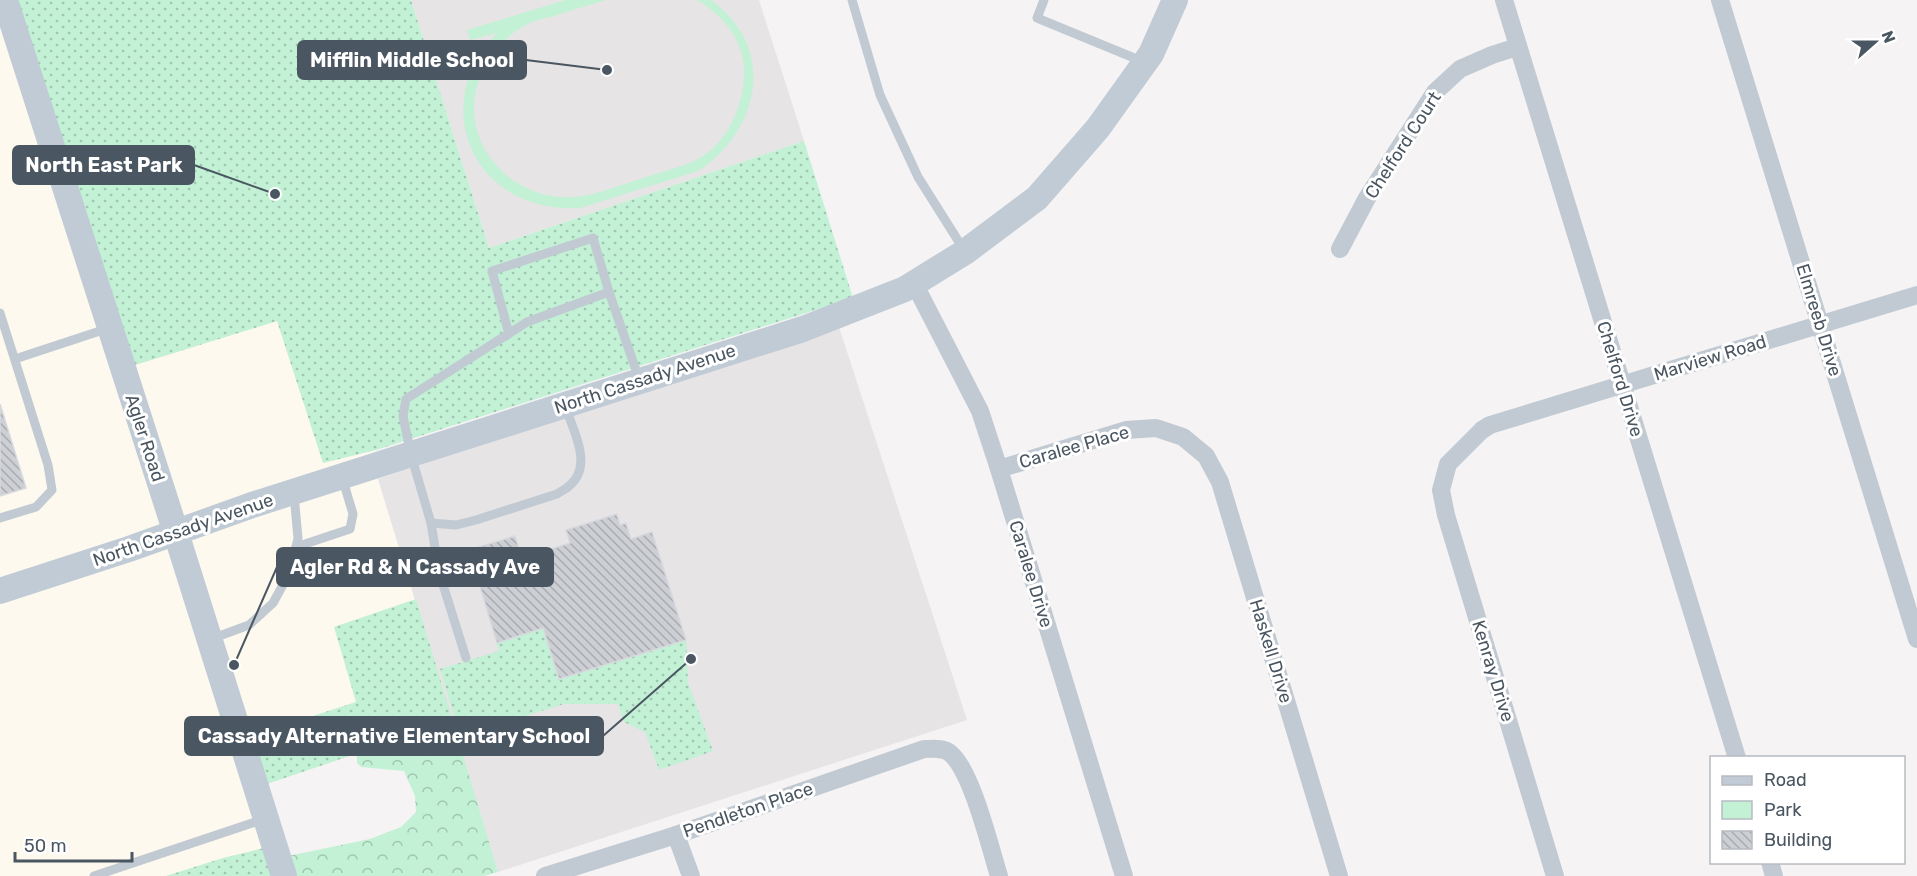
<svg xmlns="http://www.w3.org/2000/svg" width="1917" height="876" font-family="Rubik,sans-serif">
  <style>
    .commercial { fill: #fdf9ef }
    .education { fill: #e6e4e5 }
    .green { fill: url(#green-dots) }
    .forest { fill: url(#forest-crowns) }
    .pitch { fill: #c3f1d5 }
    .building { fill: url(#building-back-hatch); stroke: #d7d9de; stroke-width: 1.5 }
    .lines { fill: none; stroke-linecap: round; stroke-linejoin: round }
    .lane { stroke: #c1cad2; stroke-width: 9 }
    .street { stroke: #c1cad2; stroke-width: 18 }
    .secondary { stroke: #c1cbd6; stroke-width: 26 }
    .labels { text-anchor: middle; stroke-width: 6; stroke-linejoin: round; paint-order: stroke }
    .street-label { font-size: 18px; fill: #4a5661; stroke: #fff }
    .leader { fill: none; stroke: #4a5661; stroke-width: 2 }
    .callout-dot { fill: #4a5661; stroke: #fff; stroke-width: 2 }
    .callout { fill: #4a5661; stroke: #4a5661; stroke-width: 2 }
    .callout-label { font-size: 20px; text-anchor: middle; font-weight: bold; fill: #fff }
  </style>
  <defs>
    <pattern id="green-dots" width="8" height="8" patternUnits="userSpaceOnUse" patternTransform="scale(1.5)"><rect width="8" height="8" fill="#c3f1d5"/><path d="M2 2h.1M6 6h.1" fill="none" stroke="#a0c6b0" stroke-width="1.8" stroke-linecap="round"/></pattern>
    <pattern id="forest-crowns" width="20" height="18" patternUnits="userSpaceOnUse" patternTransform="scale(1.5)"><rect width="20" height="18" fill="#c3f1d5"/><path d="M2 6a3 3 0 1 1 6 0M12 15a3 3 0 1 1 6 0" fill="none" stroke="#a0c6b0"/></pattern>
    <pattern id="building-back-hatch" width="6" height="6" patternUnits="userSpaceOnUse" patternTransform="scale(1.5)"><rect width="6" height="6" fill="#cdcfd5"/><path d="M-1 5l2 2M0 0l6 6M5-1l2 2" fill="none" stroke="#a8abb0"/></pattern>
  </defs>
  <rect width="100%" height="100%" fill="#f5f3f3"/>
  <path class="commercial" d="M 0,5 L 132,366 L 277,321 L 323,463 L 376,450 L 378,479 L 416,599 L 334,627 L 356,702 L 248,737 L 264,848 L 223,858 L 166,876 L 0,876 Z"/>
  <g class="education">
    <path d="M 411,0 L 759,0 L 804,141 L 489,248 Z"/>
    <path d="M 839,327 L 967,720 L 498,872 L 378,479 Z"/>
  </g>
  <g class="green">
    <path d="M 17,0 L 411,0 L 489,248 L 804,141 L 853,298 L 376,450 L 323,463 L 277,321 L 132,366 Z"/>
    <path d="M 416,599 L 454,725 L 438,726 L 264,785 L 248,737 L 356,702 L 334,627 Z"/>
    <path d="M 543,628 L 559,679 L 686,640 L 688,683 L 713,751 L 659,770 L 645,732 L 624,722 L 618,704 L 564,704 L 460,736 L 440,669 L 499,651 L 497,643 Z"/>
    <path d="M 264,848 L 273,876 L 166,876 L 223,858 Z"/>
  </g>
  <path class="forest" d="M 454,725 L 498,872 L 484,876 L 295,876 L 288,856 L 370,839 L 401,827 L 416,812 L 415,796 L 404,771 L 361,767 L 357,763 L 357,754 L 438,726 Z"/>
  <path class="pitch" d="M 566,0 L 606,0 C 589,5 571,10 554,16 C 545,18 535,20 528,24 C 504,35 484,61 477,86 C 462,141 505,193 561,197 C 588,199 614,187 640,179 C 657,173 675,169 692,162 C 727,146 743,109 744,73 C 745,41 723,15 697,0 L 711,0 C 777,47 761,130 698,171 L 580,208 C 500,213 442,149 471,70 C 476,56 487,45 497,33 L 470,40 L 467,30 Z"/>
  <g class="building">
    <path d="M 0,404 L 26,488 L 0,496 Z"/>
    <path d="M 617,514 L 620,525 L 626,523 L 631,539 L 652,532 L 686,640 L 559,679 L 543,628 L 497,643 L 469,550 L 515,536 L 522,558 L 570,543 L 566,530 Z"/>
  </g>
  <g class="lines">
    <g class="lane">
      <path d="M 852,0 L 880,95 L 918,177 L 964,250"/>
      <path d="M 1044,0 L 1037,18 L 1144,62"/>
      <path d="M 0,313 L 48,465 L 52,490 L 36,507 L 0,518"/>
      <path d="M 509,334 L 492,271 L 593,238 L 609,292"/>
      <path d="M 15,359 L 109,328"/>
      <path d="M 565,406 C 573,430 594,466 569,486 C 566,489 561,491 557,494 L 476,520 L 456,525 L 431,523 L 411,455 L 403,416 L 406,399 L 527,322 L 609,292 L 639,379"/>
      <path d="M 431,523 L 439,572 L 466,658"/>
      <path d="M 296,547 L 350,529 L 353,514 L 342,477"/>
      <path d="M 211,639 L 249,625 L 273,603 L 291,570 L 298,538 L 294,495"/>
      <path d="M 94,876 L 264,819"/>
    </g>
    <g class="street">
      <path d="M 1504,0 L 1737,758"/>
      <path d="M 1720,0 L 1917,639"/>
      <path d="M 1340,249 L 1367,198 L 1435,92 L 1460,69 L 1492,55 L 1517,47"/>
      <path d="M 914,283 L 980,411 L 999,469 L 1124,876"/>
      <path d="M 999,469 L 1126,430 L 1156,428 L 1183,437 L 1206,456 L 1220,482 L 1339,876"/>
      <path d="M 676,835 L 691,876"/>
      <path d="M 1770,862 L 1774,876"/>
      <path d="M 545,876 L 676,835 L 924,749 C 932,749 944,747 951,754 C 972,772 990,847 999,876"/>
      <path d="M 1555,876 L 1446,515 L 1441,490 L 1448,464 L 1482,430 L 1490,425 L 1917,295"/>
    </g>
    <g class="secondary">
      <path d="M 5,0 L 176,533 L 284,876"/>
      <path d="M 0,591 L 129,549 L 252,505 L 803,329 L 905,289 L 965,252 L 1037,198 L 1098,128 L 1151,54 L 1175,0"/>
    </g>
  </g>
  <g class="labels">
    <g class="street-label">
      <text transform="translate(1403 145) rotate(-57)" y="6">Chelford Court</text>
      <text transform="translate(1819 320) rotate(73)" y="6">Elmreeb Drive</text>
      <text transform="translate(1710 358) rotate(-17)" y="6">Marview Road</text>
      <text transform="translate(645 379) rotate(-18)" y="6">North Cassady Avenue</text>
      <text transform="translate(1620 379) rotate(73)" y="6">Chelford Drive</text>
      <text transform="translate(145 438) rotate(72)" y="6">Agler Road</text>
      <text transform="translate(1074 447) rotate(-16)" y="6">Caralee Place</text>
      <text transform="translate(183 530) rotate(-19)" y="6">North Cassady Avenue</text>
      <text transform="translate(1031 574) rotate(73)" y="6">Caralee Drive</text>
      <text transform="translate(1271 651) rotate(73)" y="6">Haskell Drive</text>
      <text transform="translate(1493 671) rotate(73)" y="6">Kenray Drive</text>
      <text transform="translate(748 810) rotate(-19)" y="6">Pendleton Place</text>
    </g>
  </g>
  <path class="leader" d="M607 70L526 60M275 194L194 165M234 665L277 567M691 659L603 736"/>
  <g class="callout-dot">
    <circle cx="607" cy="70" r="6"/>
    <circle cx="275" cy="194" r="6"/>
    <circle cx="234" cy="665" r="6"/>
    <circle cx="691" cy="659" r="6"/>
  </g>
  <g class="callout">
    <rect x="298" y="41" width="228" height="38" rx="6"/>
    <rect x="13" y="146" width="181" height="38" rx="6"/>
    <rect x="277" y="548" width="276" height="38" rx="6"/>
    <rect x="185" y="717" width="418" height="38" rx="6"/>
  </g>
  <g class="callout-label">
    <text x="412" y="67">Mifflin Middle School</text>
    <text x="104" y="172">North East Park</text>
    <text x="415" y="574">Agler Rd &amp; N Cassady Ave</text>
    <text x="394" y="743">Cassady Alternative Elementary School</text>
  </g>
  <rect x="1710" y="756" width="195" height="108" fill="#ffffff" stroke="#b7bbc0" stroke-width="1.5"/>
  <rect x="1722" y="776" width="30" height="9" fill="#c1cbd6" stroke="#b7bbc0" stroke-width="1.5"/>
  <text x="1764" y="786" font-size="18" fill="#4a5661">Road</text>
  <rect x="1722" y="801" width="30" height="18" fill="#c3f1d5" stroke="#b7bbc0" stroke-width="1.5"/>
  <text x="1764" y="816" font-size="18" fill="#4a5661">Park</text>
  <rect x="1722" y="831" width="30" height="18" fill="url(#building-back-hatch)" stroke="#b7bbc0" stroke-width="1.5"/>
  <text x="1764" y="846" font-size="18" fill="#4a5661">Building</text>
  <g transform="translate(1875 42) rotate(69)" stroke="#ffffff" stroke-width="4.5" paint-order="stroke">
  <path d="M0-4.5L10 22L0 15L-10 22Z" fill="#4a5661"/>
  <text y="-9" font-size="16" font-weight="bold" text-anchor="middle" fill="#4a5661">N</text>
  </g>
  <path d="M15 852v9h117v-9" fill="none" stroke="#4a5661" stroke-width="3"/>
  <text x="24" y="852" font-size="18" fill="#4a5661" stroke="#ffffff" stroke-width="4.5" paint-order="stroke">50 m</text>
</svg>
